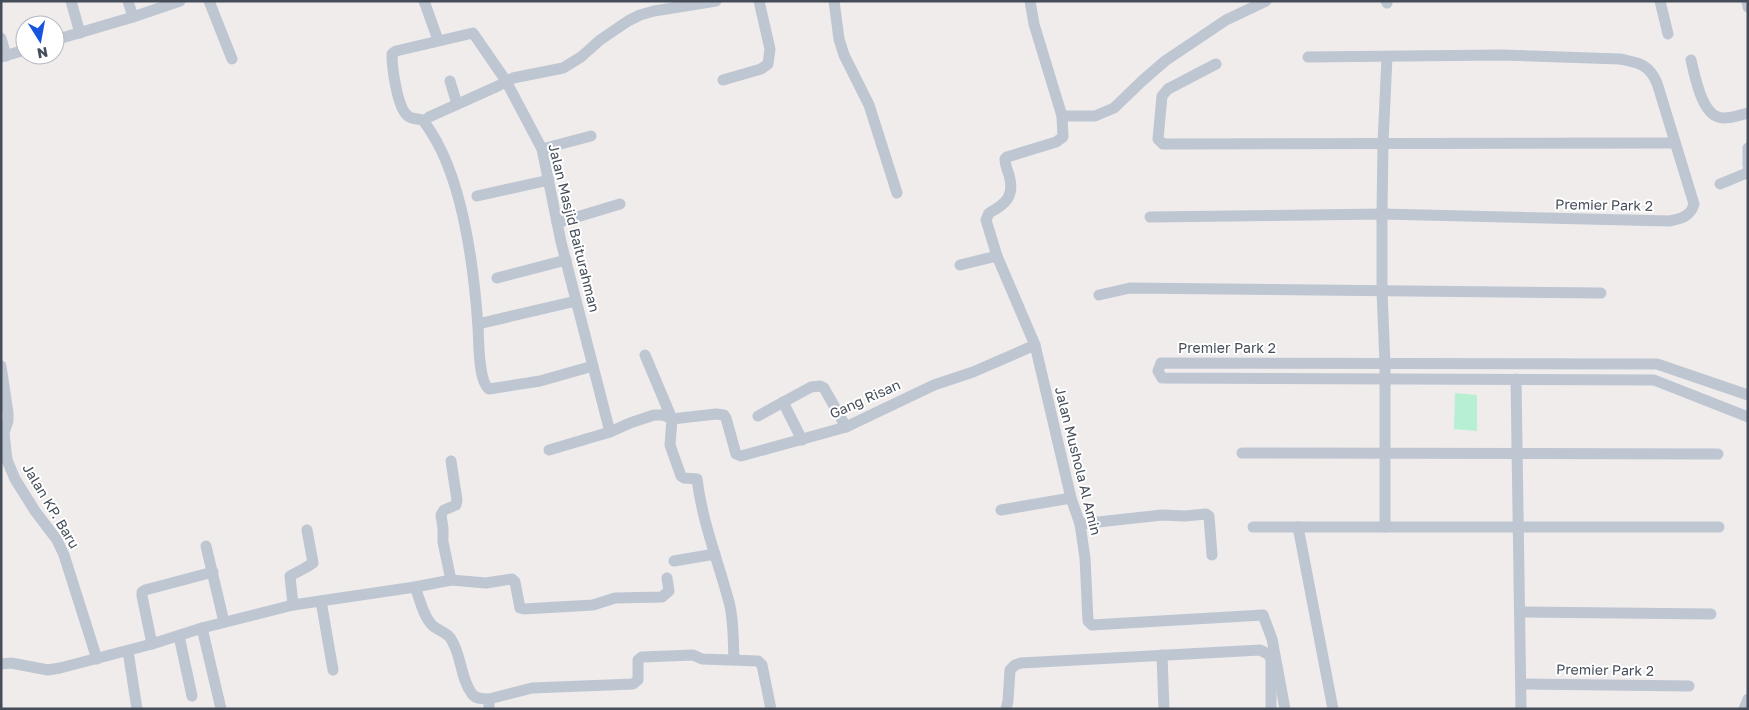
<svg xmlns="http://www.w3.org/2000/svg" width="1749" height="710" font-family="'Golos Text',sans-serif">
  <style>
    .garden { fill: #b7efd3 }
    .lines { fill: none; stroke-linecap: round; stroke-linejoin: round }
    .minor { stroke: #bec6d2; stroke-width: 11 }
    .labels { text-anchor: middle; stroke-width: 4; stroke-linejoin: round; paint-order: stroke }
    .street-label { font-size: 14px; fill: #444d59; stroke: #fff }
  </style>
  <rect width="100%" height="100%" fill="#efeceb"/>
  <path class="garden" d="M 1455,393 L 1477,395 L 1477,431 L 1454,429 Z"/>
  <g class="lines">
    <g class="minor">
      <path d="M 71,1 L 80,33"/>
      <path d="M 128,1 L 133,17"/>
      <path d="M 209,1 L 232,59"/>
      <path d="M 424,1 L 438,40"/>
      <path d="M 834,1 L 839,39 L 844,55 L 869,105 L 897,193"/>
      <path d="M 1030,1 L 1034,24 L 1062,116 L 1063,137 L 1056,142 L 1007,157 L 1005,159 C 1005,165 1007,169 1009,175 C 1015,196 1006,204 989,213 L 986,220 L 997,256 L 1035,345 L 1071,498 L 1080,524 L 1085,558 L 1088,621 L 1092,625 L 1263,615 L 1272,639 L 1285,709"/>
      <path d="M 1386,1 L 1387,3"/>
      <path d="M 1660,1 L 1668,34"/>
      <path d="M 1747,1 L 1748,7"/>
      <path d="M 1,38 L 6,56"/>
      <path d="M 55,40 L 133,17 L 180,1"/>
      <path d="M 1,57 L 25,50"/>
      <path d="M 1691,60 C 1695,76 1702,119 1724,118 C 1732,118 1740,115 1748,113"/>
      <path d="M 1216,64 L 1168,89 L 1162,96 L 1158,139 L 1163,144 L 1675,143"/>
      <path d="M 723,80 L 761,69 L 768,64 L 770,49 L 759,1"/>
      <path d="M 450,81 L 457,104"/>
      <path d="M 1062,116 L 1095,116 L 1114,108 L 1142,81 L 1165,61 L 1226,20 L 1266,1"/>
      <path d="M 429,117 L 498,86 L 513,78 L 563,68 L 581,57 L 600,40 L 628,21 L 640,15 L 654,11 L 716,1"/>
      <path d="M 1748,148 L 1748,165"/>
      <path d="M 542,149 L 591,136"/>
      <path d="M 1720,184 L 1747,173 L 1748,170"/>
      <path d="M 477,196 L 549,180"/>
      <path d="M 1150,217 L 1382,214 L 1669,221 C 1681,219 1691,216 1694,204 L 1657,83 C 1649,64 1639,63 1620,59 L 1502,55 L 1308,57"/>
      <path d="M 557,223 L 620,204"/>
      <path d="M 960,265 L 997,256"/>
      <path d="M 497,278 L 566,260"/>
      <path d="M 1099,295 L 1130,288 L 1601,293"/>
      <path d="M 478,324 L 576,301"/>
      <path d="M 645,355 L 672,419 L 670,445 L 681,476 L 684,478 L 697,479 C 702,521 718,561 729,602 C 734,620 733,641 734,660"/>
      <path d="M 1,366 L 8,413 L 8,421 L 4,433 L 7,460 L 15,479 L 35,511 L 57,540 L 64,555 L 97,659"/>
      <path d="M 593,366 L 540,381 L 489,389 C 478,381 479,341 478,327 C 474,269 465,194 437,142 C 433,135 428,127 423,120 C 419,119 411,119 408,116 C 397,108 392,67 392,54 L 396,51 L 473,33 L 506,81 L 542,149 L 561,242 L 610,432"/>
      <path d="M 1516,379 L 1521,709"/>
      <path d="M 1748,395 L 1657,364 L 1161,363 L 1158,371 L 1162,378 L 1654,380 L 1748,417"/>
      <path d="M 783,402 L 802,440"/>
      <path d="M 758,416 L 811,387 L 820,386 L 824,388 L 846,427"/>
      <path d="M 672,419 L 716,414 L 724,415 L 726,418 L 736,454 L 741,456 L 846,427 L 934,385 L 973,372 L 1035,345"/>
      <path d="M 549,450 L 610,432 L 630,423 L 654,415 L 663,415 L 672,419"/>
      <path d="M 1242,453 L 1718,454"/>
      <path d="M 1001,510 L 1071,498"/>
      <path d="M 1080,524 L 1162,515 L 1185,516 L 1206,514 L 1209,516 L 1212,555"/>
      <path d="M 1253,527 L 1719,527"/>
      <path d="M 1298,527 L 1333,709"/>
      <path d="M 1385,527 L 1385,364 L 1382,291 L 1382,214 L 1383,143 L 1387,57"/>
      <path d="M 206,546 L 224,622"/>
      <path d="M 674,561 L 715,554"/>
      <path d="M 451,580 L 443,542 L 443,528 L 441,515 L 444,510 L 456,505 L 457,500 L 451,461"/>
      <path d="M 415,587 C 420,599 423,617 433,626 C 439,631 447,632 451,639 C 462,656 460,678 472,694 C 476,699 483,699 489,699 L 489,709"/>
      <path d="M 321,601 L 333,670"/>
      <path d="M 293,605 L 290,576 L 305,568 L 313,563 L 307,530"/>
      <path d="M 1520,612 L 1711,614"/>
      <path d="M 202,628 L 221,709"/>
      <path d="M 179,636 L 192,696"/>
      <path d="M 152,644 L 142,596 L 142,592 L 145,590 L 213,572"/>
      <path d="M 128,651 L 137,709"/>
      <path d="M 1162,655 L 1164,709"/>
      <path d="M 1,664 L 11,663 L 48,670 L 60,668 L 152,644 L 202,628 L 293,605 L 415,587 L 451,580 L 486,583 L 512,579 L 515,582 L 520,608 L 524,609 L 593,605 L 615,598 L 662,597 L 669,591 L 667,578"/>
      <path d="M 1521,684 L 1689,686"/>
      <path d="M 489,699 L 532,688 L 633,684 L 638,680 L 638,660 L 642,657 L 693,655 L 702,659 L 758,661 L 762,665 L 771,709"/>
      <path d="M 1006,709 L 1008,701 L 1010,670 L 1015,665 L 1021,663 L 1260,650 L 1268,654 L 1271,659 L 1271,709"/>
      <path d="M 1744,709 L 1748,699"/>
    </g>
  </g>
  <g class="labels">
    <g class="street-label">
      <text transform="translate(1604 205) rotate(1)" y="5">Premier Park 2</text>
      <text transform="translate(574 228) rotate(76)" y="5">Jalan Masjid Baiturahman</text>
      <text x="1227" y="353">Premier Park 2</text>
      <text transform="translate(865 399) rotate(-24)" y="5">Gang Risan</text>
      <text transform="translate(1078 461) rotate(76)" y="5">Jalan Mushola Al Amin</text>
      <text transform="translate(51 506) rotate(59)" y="5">Jalan KP. Baru</text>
      <text transform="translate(1605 670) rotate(1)" y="5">Premier Park 2</text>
    </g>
  </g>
  <rect width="1749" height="710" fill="none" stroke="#444d59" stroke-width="5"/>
  <g transform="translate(40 40) rotate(169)"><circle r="24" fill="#ffffff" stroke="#b4b8bd"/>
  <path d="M0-4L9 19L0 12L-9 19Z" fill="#1555e0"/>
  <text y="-8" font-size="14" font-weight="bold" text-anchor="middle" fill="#444d59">N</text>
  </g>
</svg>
